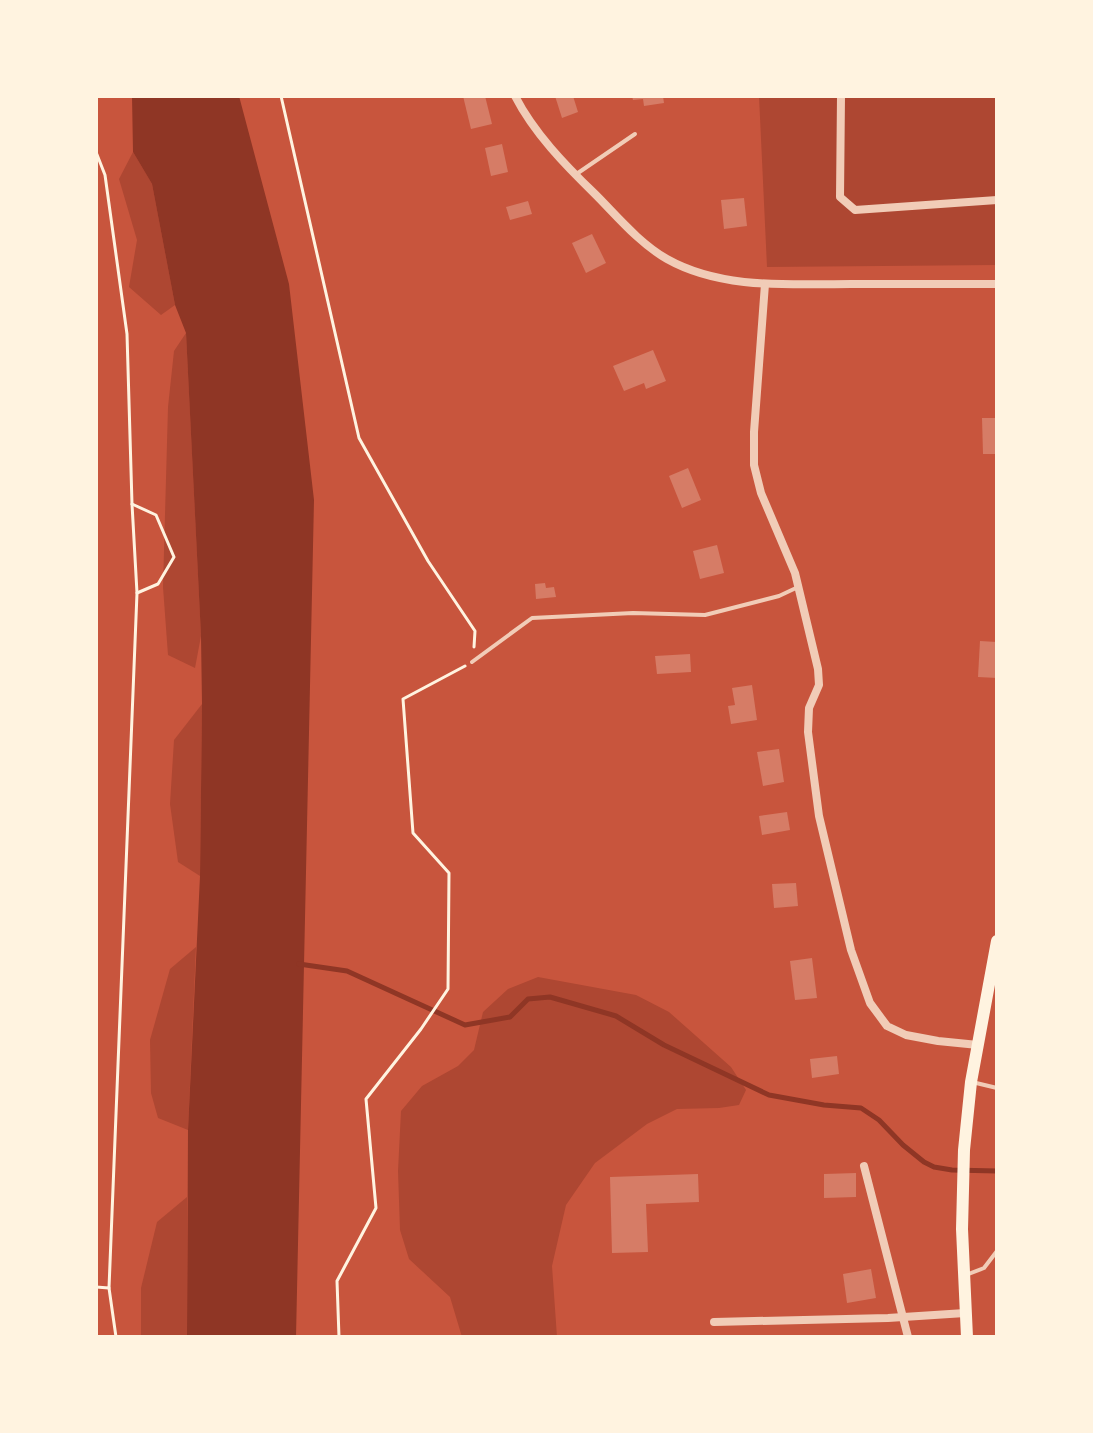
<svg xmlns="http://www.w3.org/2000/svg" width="1093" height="1433" font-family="Mulish,sans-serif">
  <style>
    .green { fill: #ae4732 }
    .water { fill: #8f3625 }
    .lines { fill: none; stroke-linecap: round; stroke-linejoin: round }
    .stream { stroke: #8f3625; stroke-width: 5 }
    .building { fill: #d67c66 }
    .path { stroke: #fff3e0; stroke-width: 3 }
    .service { stroke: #f1ccb7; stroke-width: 4 }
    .minor { stroke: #f1ccb7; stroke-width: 8 }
    .secondary { stroke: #fff3e0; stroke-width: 12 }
  </style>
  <rect width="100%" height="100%" fill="#c8553d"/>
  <g class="green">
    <path d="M 759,96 L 997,96 L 997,265 L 767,267 Z"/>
    <path d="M 133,152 L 152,184 L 175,305 L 161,315 L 129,287 L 137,240 L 119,179 Z"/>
    <path d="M 186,333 L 201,636 L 195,668 L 168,655 L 163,587 L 168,407 L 174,351 Z"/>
    <path d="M 202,704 L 200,876 L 178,862 L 170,804 L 174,740 Z"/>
    <path d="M 196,947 L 188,1130 L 158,1118 L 151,1093 L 150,1040 L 170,969 Z"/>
    <path d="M 538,977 L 636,995 L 669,1012 L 731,1067 L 746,1090 L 739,1105 L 719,1108 L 677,1109 L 647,1124 L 595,1163 L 566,1205 L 552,1266 L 557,1337 L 462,1337 L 450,1297 L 409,1259 L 400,1230 L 398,1171 L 401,1111 L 422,1086 L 458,1066 L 474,1050 L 483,1012 L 508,989 Z"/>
    <path d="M 187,1197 L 187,1337 L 141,1337 L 141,1288 L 157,1222 Z"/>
  </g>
  <path class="water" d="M 132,96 L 239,96 L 289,284 L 314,500 L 296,1337 L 187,1337 L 188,1130 L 200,876 L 202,704 L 201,636 L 186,333 L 175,305 L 152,184 L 133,152 Z"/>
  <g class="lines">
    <path class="stream" d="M 299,964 L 347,971 L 465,1025 L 510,1017 L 528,999 L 550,997 L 616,1016 L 664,1045 L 769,1095 L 824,1105 L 861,1108 L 879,1120 L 903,1145 L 924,1162 L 934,1167 L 952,1170 L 997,1171"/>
  </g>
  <g class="building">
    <path d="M 463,96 L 485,96 L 492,124 L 471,129 Z"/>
    <path d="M 555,96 L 573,96 L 578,112 L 562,118 Z"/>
    <path d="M 632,96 L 663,96 L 664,103 L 644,106 L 643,99 L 633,100 Z"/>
    <path d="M 502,144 L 508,172 L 491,176 L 485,148 Z"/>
    <path d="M 744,198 L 747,226 L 724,229 L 721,200 Z"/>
    <path d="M 528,201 L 532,214 L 510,220 L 506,207 Z"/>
    <path d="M 592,234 L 606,263 L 586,273 L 572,243 Z"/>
    <path d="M 653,350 L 666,381 L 646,389 L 644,383 L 624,391 L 613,366 Z"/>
    <path d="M 982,418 L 997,418 L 997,454 L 983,454 Z"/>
    <path d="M 688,468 L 701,500 L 682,508 L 669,476 Z"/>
    <path d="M 717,545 L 724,573 L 700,579 L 693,551 Z"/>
    <path d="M 545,583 L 546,588 L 554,587 L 556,597 L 536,599 L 535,584 Z"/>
    <path d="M 980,641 L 997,642 L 997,678 L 978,677 Z"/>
    <path d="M 690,654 L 691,672 L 657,674 L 655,656 Z"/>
    <path d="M 752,685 L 757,720 L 731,724 L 728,706 L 735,705 L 732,688 Z"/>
    <path d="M 779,749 L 784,782 L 763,786 L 757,752 Z"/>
    <path d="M 787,812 L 790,830 L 762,835 L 759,816 Z"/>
    <path d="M 796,883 L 798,906 L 774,908 L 772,884 Z"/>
    <path d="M 812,958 L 817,998 L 795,1000 L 790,961 Z"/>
    <path d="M 837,1056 L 839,1074 L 812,1078 L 810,1059 Z"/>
    <path d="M 856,1173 L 856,1197 L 824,1198 L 824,1174 Z"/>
    <path d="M 698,1174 L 699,1202 L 646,1204 L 648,1252 L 612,1253 L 610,1177 Z"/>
    <path d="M 871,1269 L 876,1298 L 847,1303 L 843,1274 Z"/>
  </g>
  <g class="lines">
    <g class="path">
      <path d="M 281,96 L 359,438 L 428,561 L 475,631 L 474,647"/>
      <path d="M 96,152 L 105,175 L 127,334 L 132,504 L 137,593 L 109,1288 L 96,1287"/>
      <path d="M 132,504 L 156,515 L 174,557 L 158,584 L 137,593"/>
      <path d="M 109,1288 L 116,1337"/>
      <path d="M 339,1337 L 337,1281 L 376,1208 L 366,1099 L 421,1029 L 448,989 L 449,873 L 413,833 L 403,699 L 465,666"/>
    </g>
    <g class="service">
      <path d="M 575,175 L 635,134"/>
      <path d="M 472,662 L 532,618 L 633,613 L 705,615 L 779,596 L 796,588"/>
      <path d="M 972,1082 L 997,1088"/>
      <path d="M 966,1275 L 984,1268 L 997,1251"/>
    </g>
    <g class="minor">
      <path d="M 515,96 C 534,133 565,165 595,194 C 617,216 639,243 667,259 C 722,290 791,284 851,284 C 900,284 948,284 997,284"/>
      <path d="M 841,96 L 840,197 L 855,210 L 997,200"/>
      <path d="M 765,284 L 754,432 L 754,465 L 761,493 L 795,573 L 818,669 L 819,685 L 809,708 L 808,732 L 819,816 L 851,950 L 870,1003 L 887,1026 L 906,1035 L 938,1041 L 978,1045"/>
      <path d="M 864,1166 L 908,1337"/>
      <path d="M 714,1322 L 888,1318 L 965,1313"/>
    </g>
    <path class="secondary" d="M 967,1337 L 962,1229 L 964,1150 L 971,1082 L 997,941"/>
  </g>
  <rect width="1093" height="1433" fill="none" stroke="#fff3e0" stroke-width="196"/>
</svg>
